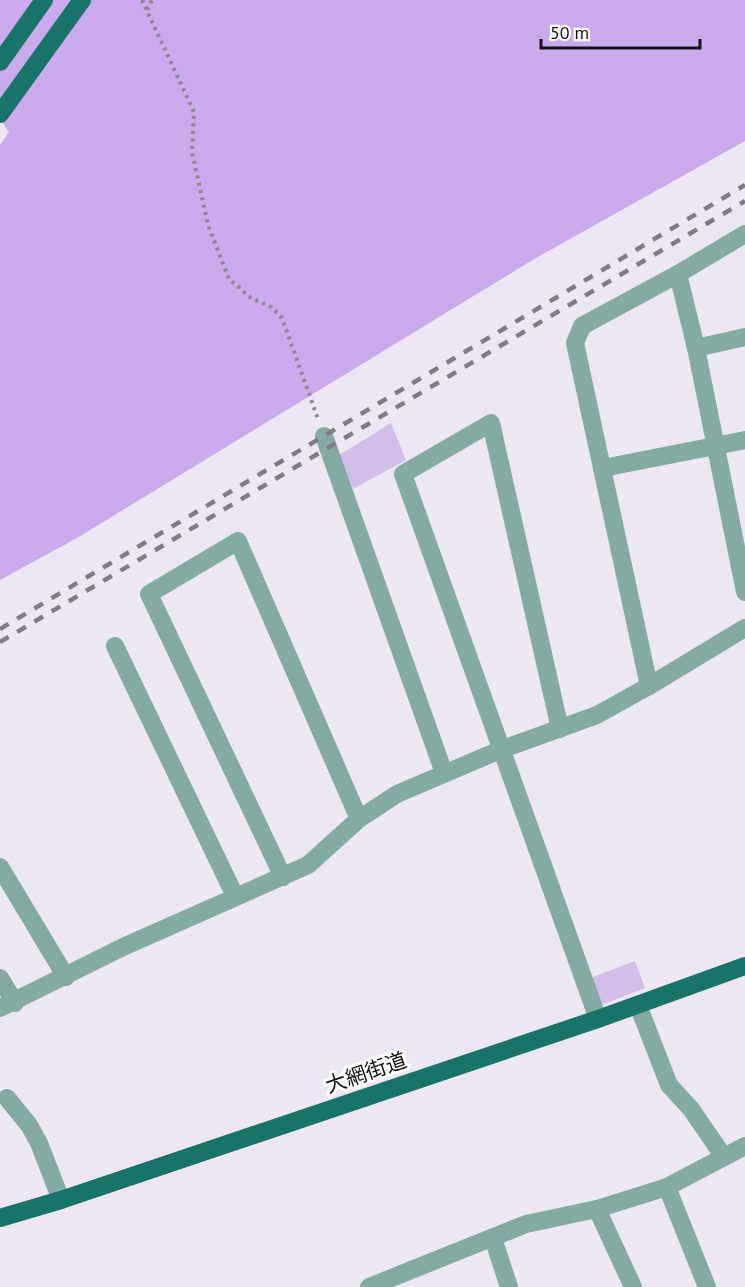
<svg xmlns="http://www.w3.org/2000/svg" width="745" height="1287" font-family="'PT Sans','Noto Sans JP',sans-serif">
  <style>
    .green { fill: #d2bee9 }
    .forest { fill: #caaaec }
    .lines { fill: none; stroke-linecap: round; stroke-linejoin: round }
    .path { stroke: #8c8891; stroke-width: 4; stroke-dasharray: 3 4.5; stroke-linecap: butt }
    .minor { stroke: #83aba4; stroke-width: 18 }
    .major { stroke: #187469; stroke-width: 18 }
    .rail { stroke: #807c85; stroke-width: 4.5; stroke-dasharray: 10 10; stroke-linecap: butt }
    .labels { text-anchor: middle; stroke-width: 6; stroke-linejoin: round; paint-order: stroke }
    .street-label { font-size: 21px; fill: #141216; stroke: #fff }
  </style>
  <rect width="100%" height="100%" fill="#ede7f4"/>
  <g class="green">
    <path d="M 391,423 L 406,460 L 353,489 L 339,455 Z"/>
    <path d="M 635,961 L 645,988 L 604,1004 L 598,1000 L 590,978 Z"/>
  </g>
  <path class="forest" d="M 0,0 L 745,0 L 745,141 L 536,258 L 77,538 L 0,580 L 0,145 L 9,132 L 0,119 Z"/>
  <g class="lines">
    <g class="path">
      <path d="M 142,0 L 194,112 L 192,152 L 208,225 L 229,279 L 251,298 L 271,307 L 282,318 L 318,419"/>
      <path d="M 147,10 L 152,0"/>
    </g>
    <g class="minor">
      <path d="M 678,274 L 696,348 L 745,592"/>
      <path d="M 696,348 L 745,337"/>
      <path d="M 324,436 L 444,773"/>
      <path d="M 603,468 L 745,440"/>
      <path d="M 115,646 L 235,896"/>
      <path d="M 649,686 L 575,343 L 582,326 L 678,274 L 745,234"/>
      <path d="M 560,729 L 491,423 L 403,474 L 598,1019"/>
      <path d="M 0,867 L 66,977"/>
      <path d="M 283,877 L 149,594 L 238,541 L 359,819"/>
      <path d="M 0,978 L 15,1003"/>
      <path d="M 638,1005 L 669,1085 L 691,1109 L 724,1157"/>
      <path d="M 0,1008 L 123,947 L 308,865 L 359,819 L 397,794 L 500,750 L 597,715 L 649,686 L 745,628"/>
      <path d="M 7,1098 L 29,1125 L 39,1143 L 61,1200"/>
      <path d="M 667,1187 L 707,1287"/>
      <path d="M 597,1209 L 633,1287"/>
      <path d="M 493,1238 L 509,1287"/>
      <path d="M 369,1287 L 526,1224 L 597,1209 L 667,1187 L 745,1146"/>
    </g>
    <g class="major">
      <path d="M 0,62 L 44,0"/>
      <path d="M 0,114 L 82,0"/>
      <path d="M 0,1218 L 61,1200 L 598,1019 L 745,966"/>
    </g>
    <g class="rail">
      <path d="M 0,629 L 745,185"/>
      <path d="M 0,642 L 745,201"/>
    </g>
  </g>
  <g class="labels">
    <g class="street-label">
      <text transform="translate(366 1073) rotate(-19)" y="7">大網街道</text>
    </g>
  </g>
  <path d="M541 39v9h159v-9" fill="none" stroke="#141216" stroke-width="3"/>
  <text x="550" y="39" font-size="18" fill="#141216" stroke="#ffffff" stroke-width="4.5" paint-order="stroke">50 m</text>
</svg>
